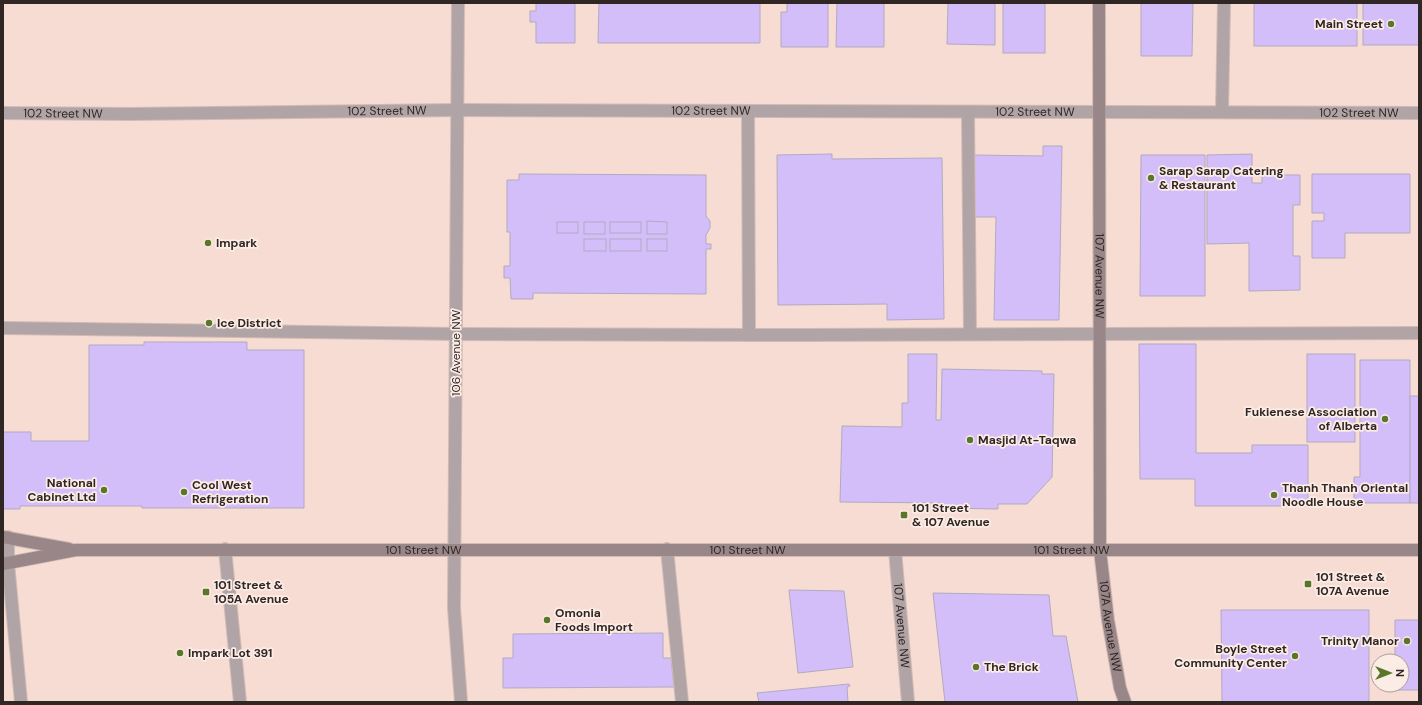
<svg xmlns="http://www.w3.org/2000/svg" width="1422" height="705" font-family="'DM Sans',sans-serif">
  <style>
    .building { fill: #d4befa; stroke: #b1aabf }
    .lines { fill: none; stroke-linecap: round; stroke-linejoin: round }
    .service-casing { stroke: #d2bbb3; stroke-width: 14 }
    .minor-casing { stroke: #d2bbb3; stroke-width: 14 }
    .tertiary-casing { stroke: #d2bbb3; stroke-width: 14 }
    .secondary-casing { stroke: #d2bbb3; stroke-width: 14 }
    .service { stroke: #b0a4a6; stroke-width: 12 }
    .minor { stroke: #b0a4a6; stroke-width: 12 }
    .tertiary { stroke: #b0a4a6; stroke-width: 12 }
    .secondary { stroke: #988688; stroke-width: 12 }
    .poi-dot { fill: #59762b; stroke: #fcece6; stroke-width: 1.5 }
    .labels { text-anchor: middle; stroke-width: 3.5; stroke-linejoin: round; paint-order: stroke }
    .poi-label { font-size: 12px; font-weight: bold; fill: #302623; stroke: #fcece6; text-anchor: start }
    .street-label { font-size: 12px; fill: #302623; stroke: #fcece6 }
  </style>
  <rect width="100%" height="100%" fill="#f6dcd3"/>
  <g class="building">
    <path d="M 536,3 L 575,3 L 575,43 L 536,43 L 536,22 L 530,22 L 530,11 L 536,11 Z"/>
    <path d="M 599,3 L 760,3 L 760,43 L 598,43 Z"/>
    <path d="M 787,3 L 828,3 L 828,47 L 781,47 L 781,12 L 787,12 Z"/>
    <path d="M 837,3 L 884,3 L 884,47 L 836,47 Z"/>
    <path d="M 948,3 L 995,3 L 995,45 L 947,44 Z"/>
    <rect x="1003" y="3" width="42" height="50"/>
    <path d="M 1141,3 L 1193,3 L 1192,56 L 1141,56 Z"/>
    <rect x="1254" y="3" width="103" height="43"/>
    <rect x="1363" y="3" width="56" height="42"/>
    <path d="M 1043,146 L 1062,146 L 1059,320 L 994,320 L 996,217 L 973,217 L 974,155 L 1043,156 Z"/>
    <path d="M 832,154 L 832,159 L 942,158 L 944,319 L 887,320 L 887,304 L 778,305 L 777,155 Z"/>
    <path d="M 1252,154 L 1252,183 L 1262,183 L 1262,175 L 1300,175 L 1300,205 L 1293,205 L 1293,256 L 1300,256 L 1300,290 L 1249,291 L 1249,243 L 1207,244 L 1207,155 Z"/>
    <path d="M 1141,155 L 1205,155 L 1205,296 L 1140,296 Z"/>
    <path d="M 519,174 L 706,175 L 706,216 L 710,221 L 710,228 L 706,235 L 706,244 L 711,244 L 711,249 L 706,249 L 706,294 L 533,293 L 533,299 L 511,299 L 510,278 L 504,278 L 504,266 L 510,266 L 510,232 L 507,232 L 507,180 L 519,180 Z"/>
    <path d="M 1312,174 L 1410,174 L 1410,233 L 1345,233 L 1345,258 L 1312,258 L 1312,221 L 1324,221 L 1324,213 L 1312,213 Z"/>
    <path d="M 647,221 L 667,222 L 667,234 L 647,234 Z"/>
    <rect x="557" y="222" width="21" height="11"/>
    <rect x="584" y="222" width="21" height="12"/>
    <rect x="610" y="222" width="31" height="11"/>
    <rect x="584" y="239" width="22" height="12"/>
    <rect x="610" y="239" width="31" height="12"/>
    <rect x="647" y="239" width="20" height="12"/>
    <path d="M 144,342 L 247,342 L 247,350 L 304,350 L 304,508 L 142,508 L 142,506 L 20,506 L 20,509 L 3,509 L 3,432 L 31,432 L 31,441 L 89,441 L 89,345 L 144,345 Z"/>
    <path d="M 1139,344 L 1196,344 L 1196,453 L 1252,453 L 1252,445 L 1308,445 L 1308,506 L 1195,506 L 1195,479 L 1140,479 Z"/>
    <path d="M 908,354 L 937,354 L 936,420 L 941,420 L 942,369 L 1042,371 L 1042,374 L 1054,374 L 1052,477 L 1027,504 L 998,504 L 998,509 L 941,508 L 942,503 L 840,502 L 842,426 L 902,427 L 902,403 L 908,403 Z"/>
    <rect x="1307" y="354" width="48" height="88"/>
    <path d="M 1360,360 L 1410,360 L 1410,503 L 1354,503 L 1354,477 L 1360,477 Z"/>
    <rect x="1410" y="396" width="9" height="107"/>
    <path d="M 789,590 L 844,591 L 853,667 L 798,673 Z"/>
    <path d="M 933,593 L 1049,595 L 1053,636 L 1066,636 L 1078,702 L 945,702 Z"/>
    <path d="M 1221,610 L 1369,610 L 1369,702 L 1222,702 Z"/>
    <path d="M 1395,620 L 1419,620 L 1419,690 L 1395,690 L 1395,685 L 1402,685 L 1402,661 L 1395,661 Z"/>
    <path d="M 663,633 L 663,658 L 671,658 L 674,687 L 503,688 L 503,658 L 513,658 L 513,634 Z"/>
    <path d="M 849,684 L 850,686 L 847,687 L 848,702 L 759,702 L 757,693 Z"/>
  </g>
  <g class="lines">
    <defs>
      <g id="service">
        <path d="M 748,112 L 749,334"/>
        <path d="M 1222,112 L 1224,3"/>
        <path d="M 968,113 L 970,334"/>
        <path d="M 3,328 L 456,334 L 803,335 L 1419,333"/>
        <path d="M 225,549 L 240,702"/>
        <path d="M 667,549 L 682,702"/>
      </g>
      <g id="minor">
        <path id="s1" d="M 3,113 L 130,114 L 458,110 L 1419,113"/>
        <path d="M 8,537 L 8,563 L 21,702"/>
        <path id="s2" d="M 895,550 L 908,702"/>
      </g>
      <path id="tertiary" d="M 458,3 L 454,608 L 461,702"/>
      <g id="secondary">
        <path id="s3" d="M 1099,3 L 1100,550 L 1108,620 L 1120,688 L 1125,702"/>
        <path d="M 3,537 L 69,549"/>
        <path id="s4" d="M 3,564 L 76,550 L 1419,550"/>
      </g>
    </defs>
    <use href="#service" class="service-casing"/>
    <use href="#minor" class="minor-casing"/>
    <use href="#tertiary" class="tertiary-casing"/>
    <use href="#secondary" class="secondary-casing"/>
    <use href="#service" class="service"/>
    <use href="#minor" class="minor"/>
    <use href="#tertiary" class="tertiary"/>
    <use href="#secondary" class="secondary"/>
  </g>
  <g class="poi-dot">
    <circle cx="1391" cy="24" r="4"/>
    <circle cx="1151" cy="178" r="4"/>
    <circle cx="208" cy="243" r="4"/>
    <circle cx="209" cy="323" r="4"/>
    <circle cx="1385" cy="419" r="4"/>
    <circle cx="970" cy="440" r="4"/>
    <circle cx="104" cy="490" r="4"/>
    <circle cx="184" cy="492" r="4"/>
    <circle cx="1274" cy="495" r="4"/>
    <rect x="900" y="511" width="8" height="8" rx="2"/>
    <rect x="1304" y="580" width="8" height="8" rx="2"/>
    <rect x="202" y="588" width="8" height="8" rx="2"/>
    <circle cx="547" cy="620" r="4"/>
    <circle cx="1407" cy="641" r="4"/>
    <circle cx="180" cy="653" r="4"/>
    <circle cx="1295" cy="656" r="4"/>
    <circle cx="976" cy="667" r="4"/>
  </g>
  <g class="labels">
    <g class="poi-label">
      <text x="1383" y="28" text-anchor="end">Main Street</text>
      <text x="1159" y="175">Sarap Sarap Catering<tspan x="1159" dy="14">&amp; Restaurant</tspan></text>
      <text x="216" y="247">Impark</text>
      <text x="217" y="327">Ice District</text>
      <text x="1377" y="416" text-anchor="end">Fukienese Association<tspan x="1377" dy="14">of Alberta</tspan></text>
      <text x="978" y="444">Masjid At-Taqwa</text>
      <text x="96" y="487" text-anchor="end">National<tspan x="96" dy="14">Cabinet Ltd</tspan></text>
      <text x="192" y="489">Cool West<tspan x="192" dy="14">Refrigeration</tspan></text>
      <text x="1282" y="492">Thanh Thanh Oriental<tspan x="1282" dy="14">Noodle House</tspan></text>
      <text x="912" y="512">101 Street<tspan x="912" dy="14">&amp; 107 Avenue</tspan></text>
      <text x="1316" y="581">101 Street &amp;<tspan x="1316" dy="14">107A Avenue</tspan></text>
      <text x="214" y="589">101 Street &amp;<tspan x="214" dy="14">105A Avenue</tspan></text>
      <text x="555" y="617">Omonia<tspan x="555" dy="14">Foods Import</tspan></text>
      <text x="1399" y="645" text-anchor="end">Trinity Manor</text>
      <text x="1287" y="653" text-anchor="end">Boyle Street<tspan x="1287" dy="14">Community Center</tspan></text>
      <text x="188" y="657">Impark Lot 391</text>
      <text x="984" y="671">The Brick</text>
    </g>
    <g class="street-label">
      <text dy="4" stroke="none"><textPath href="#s1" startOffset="384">102 Street NW</textPath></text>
      <text dy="4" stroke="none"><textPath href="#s1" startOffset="708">102 Street NW</textPath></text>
      <text dy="4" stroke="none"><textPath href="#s1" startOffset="1032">102 Street NW</textPath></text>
      <text dy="4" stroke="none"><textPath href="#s1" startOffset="60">102 Street NW</textPath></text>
      <text dy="4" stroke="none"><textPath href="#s1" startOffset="1356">102 Street NW</textPath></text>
      <text dy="4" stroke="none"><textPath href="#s3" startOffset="273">107 Avenue NW</textPath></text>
      <text transform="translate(456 353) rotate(-90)" y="4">106 Avenue NW</text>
      <text dy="4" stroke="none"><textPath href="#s4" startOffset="422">101 Street NW</textPath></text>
      <text dy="4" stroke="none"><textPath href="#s4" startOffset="746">101 Street NW</textPath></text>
      <text dy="4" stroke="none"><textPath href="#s4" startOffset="1070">101 Street NW</textPath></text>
      <text dy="4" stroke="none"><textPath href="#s2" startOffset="76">107 Avenue NW</textPath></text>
      <text dy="4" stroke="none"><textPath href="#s3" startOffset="624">107A Avenue NW</textPath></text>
    </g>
  </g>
  <rect width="1422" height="705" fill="none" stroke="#302623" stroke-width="8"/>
  <g transform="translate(1390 673) rotate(90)"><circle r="19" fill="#fcece6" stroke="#aa9d98"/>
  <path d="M0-3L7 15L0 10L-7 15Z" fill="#59762b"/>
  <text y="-6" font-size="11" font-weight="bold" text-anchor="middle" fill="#302623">N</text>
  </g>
</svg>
